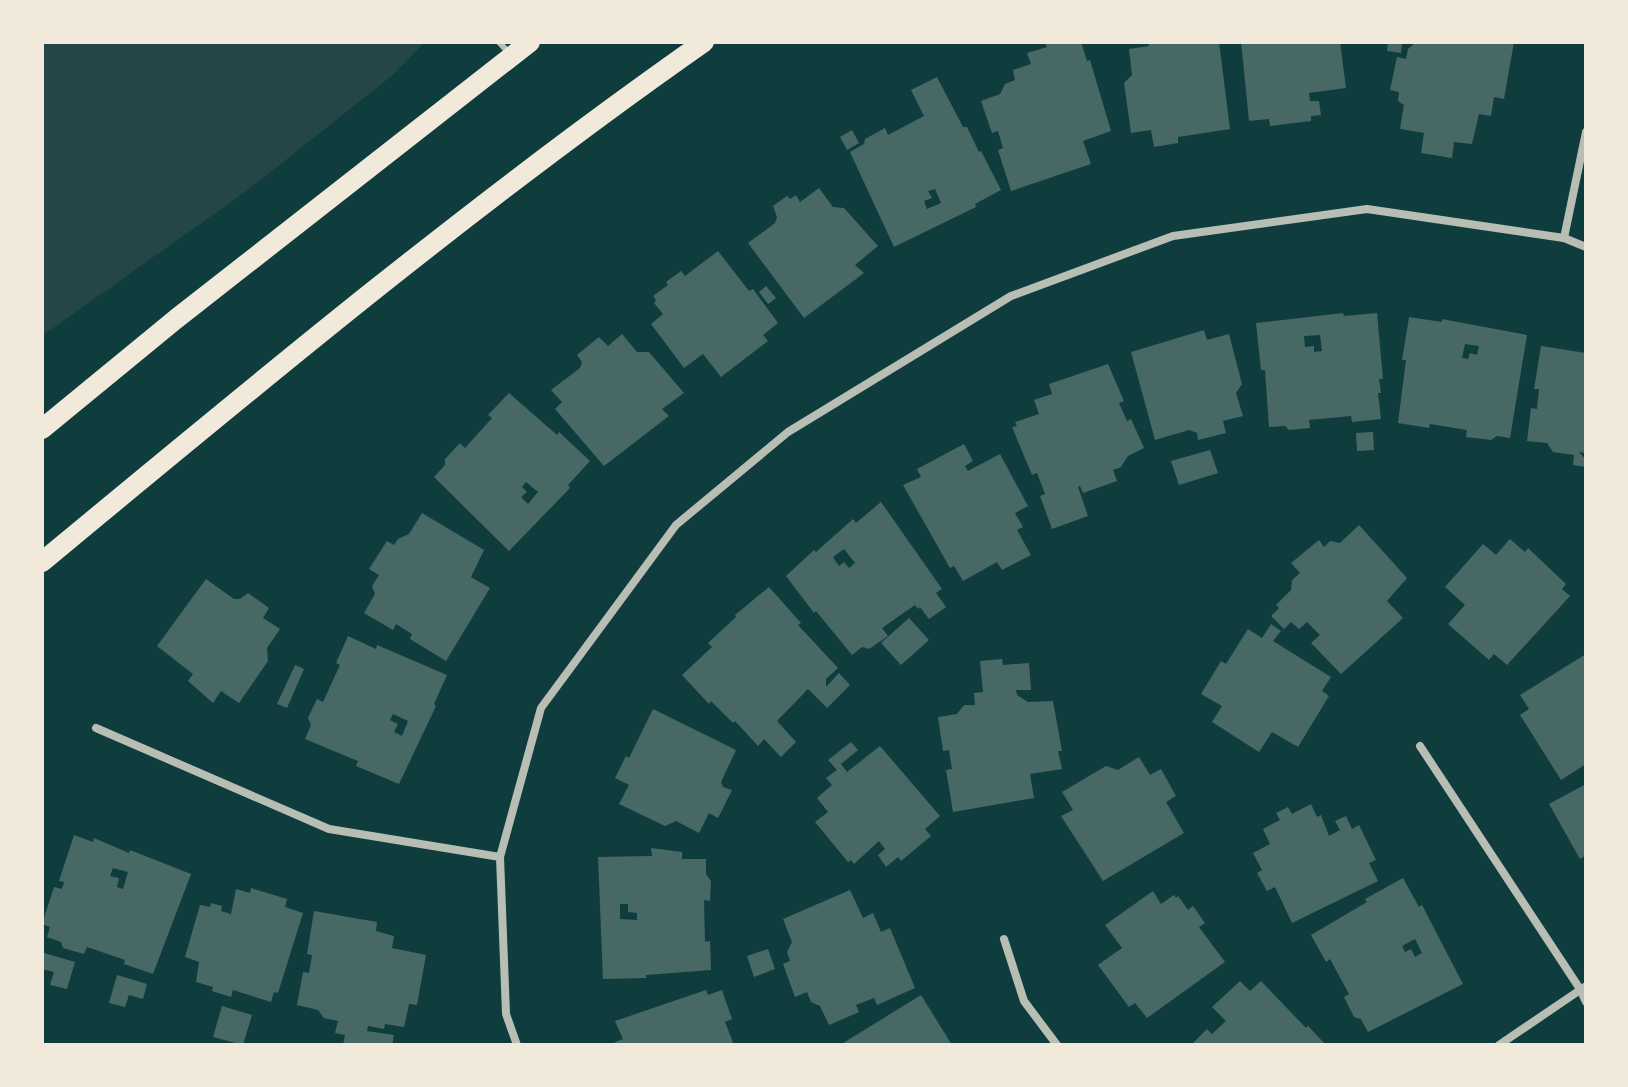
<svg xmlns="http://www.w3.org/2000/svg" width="1628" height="1087" font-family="'Fira Sans',sans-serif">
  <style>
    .green { fill: #244646 }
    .building { fill: #486865; fill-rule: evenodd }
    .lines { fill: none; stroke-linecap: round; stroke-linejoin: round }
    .service { stroke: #b8beb3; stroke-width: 6 }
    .minor { stroke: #b8beb3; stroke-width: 8 }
    .primary { stroke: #f1e9da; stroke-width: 20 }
  </style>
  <rect width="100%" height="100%" fill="#0f3d3e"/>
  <path class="green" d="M 42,42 L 425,42 L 393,75 L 245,192 L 42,336 Z"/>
  <g class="building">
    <path d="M 1049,42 L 1081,42 L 1087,61 L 1090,60 L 1111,131 L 1083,141 L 1091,164 L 1011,191 L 998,150 L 1003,148 L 998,131 L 992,133 L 981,101 L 1000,94 L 1005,84 L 1015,80 L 1013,70 L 1031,64 L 1027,53 L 1047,47 L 1045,43 Z"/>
    <path d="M 1148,42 L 1219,42 L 1230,129 L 1178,137 L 1178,143 L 1154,147 L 1151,130 L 1131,133 L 1124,83 L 1132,75 L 1129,49 L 1149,46 Z"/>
    <path d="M 1241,42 L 1340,42 L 1346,88 L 1309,93 L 1310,101 L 1319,101 L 1321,115 L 1311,116 L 1311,121 L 1270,126 L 1269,119 L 1249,121 Z"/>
    <path d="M 1388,42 L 1402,42 L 1401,53 L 1387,51 Z"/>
    <path d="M 1416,42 L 1514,42 L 1504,99 L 1494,97 L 1491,116 L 1479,114 L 1472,144 L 1454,142 L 1452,158 L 1421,153 L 1424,133 L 1400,129 L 1404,105 L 1398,101 L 1399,92 L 1390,90 L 1397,57 L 1406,59 L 1408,49 Z"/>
    <path d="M 937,77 L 963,127 L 967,127 L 979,152 L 981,151 L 1001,190 L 975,204 L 976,207 L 894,247 L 850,152 L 864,144 L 865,139 L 885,128 L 888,135 L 924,116 L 911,90 ZM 935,189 L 941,203 L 927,209 L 924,201 L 932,198 L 928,191 Z"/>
    <path d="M 852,130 L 859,143 L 847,150 L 840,137 Z"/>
    <path d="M 819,188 L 833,207 L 844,208 L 878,246 L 855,265 L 864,273 L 804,318 L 748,243 L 775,223 L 777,217 L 773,206 L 787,196 L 790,199 L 796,195 L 800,202 Z"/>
    <path d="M 718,251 L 749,291 L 753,289 L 778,323 L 763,335 L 768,341 L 721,377 L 703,354 L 684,368 L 651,324 L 663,314 L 654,303 L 656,300 L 653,296 L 668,285 L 666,282 L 681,271 L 685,276 Z"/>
    <path d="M 766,286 L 776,298 L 768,304 L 759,292 Z"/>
    <path d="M 1343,313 L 1344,316 L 1377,313 L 1383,379 L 1379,379 L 1381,393 L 1378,393 L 1381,419 L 1352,422 L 1351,416 L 1309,420 L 1310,428 L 1289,430 L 1285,426 L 1269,427 L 1265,370 L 1261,370 L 1256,323 ZM 1320,335 L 1322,351 L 1314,352 L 1314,346 L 1305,347 L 1304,336 Z"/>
    <path d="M 1409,317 L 1442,322 L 1442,319 L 1527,335 L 1510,438 L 1497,436 L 1491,440 L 1466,437 L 1467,430 L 1430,424 L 1429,428 L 1398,423 L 1406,360 L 1402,360 ZM 1465,344 L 1479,346 L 1477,355 L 1470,353 L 1468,359 L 1462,358 Z"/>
    <path d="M 1204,330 L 1207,340 L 1229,334 L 1242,384 L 1236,393 L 1243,416 L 1223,421 L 1226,433 L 1198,440 L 1197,433 L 1189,430 L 1155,440 L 1131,352 Z"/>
    <path d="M 622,334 L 637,352 L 649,352 L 684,393 L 662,409 L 669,416 L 604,466 L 555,409 L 562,402 L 551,390 L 580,368 L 582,362 L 577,355 L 599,337 L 608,346 Z"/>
    <path d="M 1541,346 L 1586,353 L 1586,453 L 1579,452 L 1586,460 L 1586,467 L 1573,465 L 1574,455 L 1553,452 L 1547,443 L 1527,441 L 1531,408 L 1537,409 L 1539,389 L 1534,389 Z"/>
    <path d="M 1108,364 L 1124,401 L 1119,403 L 1127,421 L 1131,419 L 1144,448 L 1128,456 L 1121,467 L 1113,470 L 1117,481 L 1083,493 L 1080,486 L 1078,487 L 1088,516 L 1052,529 L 1040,496 L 1045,494 L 1037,473 L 1032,475 L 1012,427 L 1017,426 L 1015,422 L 1039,414 L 1034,400 L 1052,394 L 1049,384 Z"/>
    <path d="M 509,393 L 557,435 L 559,432 L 590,461 L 568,485 L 570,488 L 509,551 L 434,477 L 445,465 L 445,459 L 460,443 L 465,448 L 492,418 L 488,415 ZM 526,482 L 538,492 L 528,504 L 521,497 L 527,492 L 522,487 Z"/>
    <path d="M 1373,432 L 1374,450 L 1357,451 L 1356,433 Z"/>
    <path d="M 964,444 L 973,461 L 965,466 L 968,471 L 1000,454 L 1028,506 L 1015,513 L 1023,527 L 1017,530 L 1031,555 L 1002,570 L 997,562 L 963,581 L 954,566 L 950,568 L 903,485 L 921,477 L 917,469 Z"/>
    <path d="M 1210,450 L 1218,473 L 1179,485 L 1171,461 Z"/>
    <path d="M 881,502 L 942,589 L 936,593 L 946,607 L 929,619 L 920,607 L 918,609 L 915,605 L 882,628 L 888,636 L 869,649 L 862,647 L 852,655 L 816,611 L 814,613 L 786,576 L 814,550 L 816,552 L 853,519 L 856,523 ZM 844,549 L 855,563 L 849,568 L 844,562 L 839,566 L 833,557 Z"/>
    <path d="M 422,513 L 484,550 L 471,577 L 490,588 L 446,661 L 410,639 L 412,634 L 396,624 L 393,630 L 364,613 L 375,594 L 372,586 L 379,575 L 369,569 L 387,541 L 394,545 L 398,539 L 409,534 Z"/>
    <path d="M 1359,525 L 1407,578 L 1387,601 L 1403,618 L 1341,674 L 1311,643 L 1320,635 L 1307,622 L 1299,629 L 1291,622 L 1284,629 L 1271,616 L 1279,608 L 1276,605 L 1291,590 L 1292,580 L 1300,573 L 1291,563 L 1319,540 L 1324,547 L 1330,541 L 1340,543 Z"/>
    <path d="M 1510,539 L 1525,552 L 1528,548 L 1566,584 L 1562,589 L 1570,596 L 1507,665 L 1494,654 L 1489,660 L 1448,624 L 1465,605 L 1445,587 L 1483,544 L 1496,555 Z"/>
    <path d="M 206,579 L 234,599 L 240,599 L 248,593 L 269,608 L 263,618 L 280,629 L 267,648 L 268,661 L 239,703 L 221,691 L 213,703 L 188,681 L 193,674 L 157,646 Z"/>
    <path d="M 769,587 L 801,623 L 798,625 L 838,668 L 826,679 L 826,687 L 839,673 L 850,685 L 827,708 L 808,689 L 777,721 L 796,742 L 781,757 L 764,739 L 758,746 L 735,721 L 733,723 L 711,701 L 709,704 L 682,675 L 712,647 L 708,643 L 736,617 L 735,615 Z"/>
    <path d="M 909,618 L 929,640 L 901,665 L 881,643 Z"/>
    <path d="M 1271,624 L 1281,631 L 1273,641 L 1331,677 L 1322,691 L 1329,696 L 1298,747 L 1272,732 L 1259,752 L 1212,722 L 1222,706 L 1201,694 L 1221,661 L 1226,664 L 1248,629 L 1262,638 Z"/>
    <path d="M 348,636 L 376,649 L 377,645 L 447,675 L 434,704 L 436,706 L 399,784 L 356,766 L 358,761 L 305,739 L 311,725 L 308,718 L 317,699 L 323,702 L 340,665 L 336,663 ZM 393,714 L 408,721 L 402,736 L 394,732 L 398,724 L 390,720 Z"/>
    <path d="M 1586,654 L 1586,764 L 1561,780 L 1520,715 L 1529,709 L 1520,695 Z"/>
    <path d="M 1002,659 L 1003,665 L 1029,663 L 1031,690 L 1016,690 L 1017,695 L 1028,702 L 1053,701 L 1062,751 L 1058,751 L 1062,769 L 1030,774 L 1034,798 L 953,812 L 946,770 L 952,769 L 949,750 L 943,751 L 938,717 L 957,714 L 964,705 L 975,705 L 974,693 L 983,692 L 980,661 Z"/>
    <path d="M 295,665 L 304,669 L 287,708 L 277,704 Z"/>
    <path d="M 653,709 L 736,750 L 721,782 L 723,787 L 732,790 L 718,818 L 709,813 L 699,833 L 676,821 L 665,826 L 619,804 L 629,785 L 615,778 L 626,756 L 629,758 Z"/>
    <path d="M 851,742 L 858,750 L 841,764 L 847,772 L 880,746 L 940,816 L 925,829 L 931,836 L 901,861 L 898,857 L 886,867 L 878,855 L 885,849 L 879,841 L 854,864 L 851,860 L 848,862 L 815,822 L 828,812 L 817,798 L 832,785 L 826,778 L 837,770 L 828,760 Z"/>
    <path d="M 1139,757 L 1150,775 L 1161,769 L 1176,796 L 1166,802 L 1184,833 L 1103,881 L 1061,816 L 1073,810 L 1062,792 L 1106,766 L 1118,770 Z"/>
    <path d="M 1586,784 L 1586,855 L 1580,859 L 1549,804 Z"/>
    <path d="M 1311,804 L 1317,817 L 1321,815 L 1329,836 L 1340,830 L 1335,821 L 1346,816 L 1352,829 L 1359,825 L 1376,860 L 1369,863 L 1378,881 L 1292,923 L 1275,887 L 1267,891 L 1257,873 L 1262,870 L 1253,853 L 1270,844 L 1263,829 L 1280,820 L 1276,813 L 1288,807 L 1292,814 Z"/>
    <path d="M 74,835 L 93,842 L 94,838 L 129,853 L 130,850 L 191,874 L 153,974 L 124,964 L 125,960 L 87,947 L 84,954 L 63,948 L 61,942 L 47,937 L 50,927 L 42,924 L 54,887 L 62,889 L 64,882 L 59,881 ZM 113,868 L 128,872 L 123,889 L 117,887 L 119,878 L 110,876 Z"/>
    <path d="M 651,848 L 682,852 L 682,859 L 706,859 L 706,874 L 711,881 L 710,901 L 704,900 L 705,942 L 710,941 L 711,970 L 646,975 L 646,978 L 603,979 L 598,857 L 652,856 ZM 620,904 L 628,904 L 628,912 L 637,913 L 637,920 L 620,919 Z"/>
    <path d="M 1403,878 L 1419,907 L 1422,905 L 1463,984 L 1368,1032 L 1361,1019 L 1354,1017 L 1344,997 L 1349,994 L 1330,959 L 1326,962 L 1311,935 L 1367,902 L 1365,899 ZM 1415,939 L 1422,953 L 1415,957 L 1411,949 L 1405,952 L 1402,946 Z"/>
    <path d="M 251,888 L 287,899 L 285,907 L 303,913 L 278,993 L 274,992 L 271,1002 L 233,990 L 231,997 L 212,991 L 213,987 L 196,982 L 199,962 L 185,957 L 200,905 L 210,907 L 211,903 L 222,906 L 221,911 L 231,914 L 236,889 L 250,893 Z"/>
    <path d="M 850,890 L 863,918 L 873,913 L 881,932 L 890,928 L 915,988 L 877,1005 L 874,998 L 856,1005 L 859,1012 L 829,1025 L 820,1006 L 811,1002 L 807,992 L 795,997 L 783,964 L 790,961 L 787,952 L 792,942 L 783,919 Z"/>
    <path d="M 1153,891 L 1161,904 L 1174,895 L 1176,898 L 1178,896 L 1188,910 L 1193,906 L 1205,923 L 1199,927 L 1225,962 L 1147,1018 L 1135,1003 L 1129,1007 L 1098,965 L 1122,948 L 1105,925 Z"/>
    <path d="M 314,911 L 377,922 L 376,931 L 394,936 L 392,948 L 426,955 L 417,1005 L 409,1004 L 404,1027 L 385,1024 L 384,1029 L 368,1026 L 367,1031 L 394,1035 L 392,1045 L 343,1045 L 345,1035 L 335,1033 L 338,1021 L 324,1018 L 318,1010 L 297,1005 L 303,972 L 309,973 L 312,955 L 307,954 Z"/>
    <path d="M 768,949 L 775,969 L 754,977 L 747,956 Z"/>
    <path d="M 44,953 L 75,962 L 67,989 L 50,985 L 54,972 L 42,969 Z"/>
    <path d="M 117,975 L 147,984 L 143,999 L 129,995 L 125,1007 L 109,1003 Z"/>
    <path d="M 1240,981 L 1250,991 L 1261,981 L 1306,1028 L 1308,1026 L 1326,1045 L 1191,1045 L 1207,1029 L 1212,1034 L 1226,1021 L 1212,1007 Z"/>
    <path d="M 706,990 L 708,995 L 722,990 L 732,1019 L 725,1022 L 734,1045 L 616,1045 L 615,1042 L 623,1039 L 615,1021 Z"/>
    <path d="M 921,995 L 952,1045 L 840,1045 Z"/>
    <path d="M 222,1006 L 252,1015 L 243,1045 L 213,1037 Z"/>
  </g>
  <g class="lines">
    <path class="service" d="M 499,42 L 510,54"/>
    <g class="minor">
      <path d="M 1564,238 L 1586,132"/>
      <path d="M 96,728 L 329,829 L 500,857"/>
      <path d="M 1420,746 L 1580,989 L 1586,1002"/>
      <path d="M 1004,939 L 1024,1001 L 1057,1045"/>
      <path d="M 517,1045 L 506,1014 L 500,857 L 541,708 L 676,525 L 788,432 L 1011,296 L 1173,236 L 1367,209 L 1564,238 L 1586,247"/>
      <path d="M 1499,1045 L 1586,986"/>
    </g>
    <g class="primary">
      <path d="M 42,429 L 176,319 L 530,42"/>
      <path d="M 42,562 C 258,383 474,203 704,42"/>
    </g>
  </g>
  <rect width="1628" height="1087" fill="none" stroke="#f1e9da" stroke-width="88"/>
</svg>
